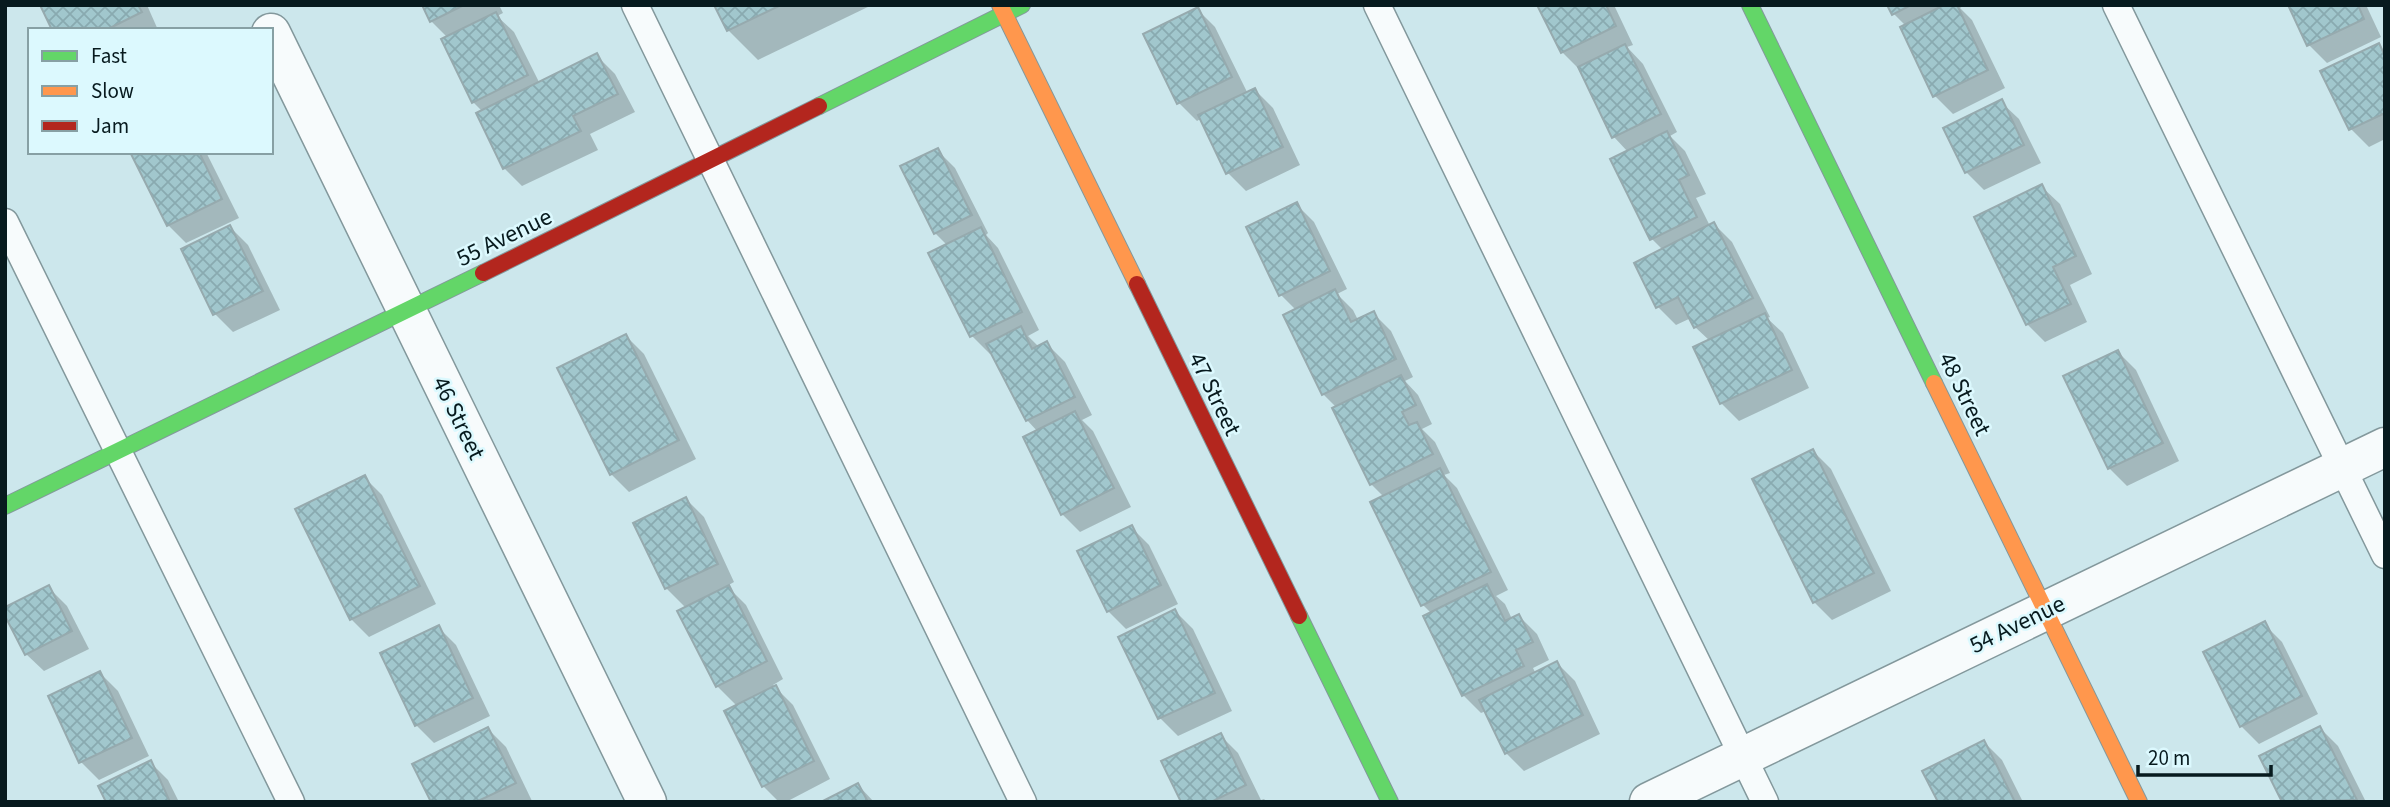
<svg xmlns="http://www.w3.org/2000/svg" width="2390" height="807" font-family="'Source Sans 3',sans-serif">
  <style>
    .shadow { fill: #0003 }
    .building { fill: url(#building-cross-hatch); stroke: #96aaae; stroke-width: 2 }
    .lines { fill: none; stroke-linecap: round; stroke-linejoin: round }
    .lane-casing { stroke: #83989c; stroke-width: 29 }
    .street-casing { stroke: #83989c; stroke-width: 41 }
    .fast-casing { stroke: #83989c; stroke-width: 18 }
    .slow-casing { stroke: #83989c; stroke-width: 18 }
    .jam-casing { stroke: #83989c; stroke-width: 18 }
    .lane { stroke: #f7fbfc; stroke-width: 26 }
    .street { stroke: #f7fbfc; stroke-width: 38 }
    .fast { stroke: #63d668; stroke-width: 16 }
    .slow { stroke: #ff974d; stroke-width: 16 }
    .jam { stroke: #b3261e; stroke-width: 16 }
    .labels { text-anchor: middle; stroke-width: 5; stroke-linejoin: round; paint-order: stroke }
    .street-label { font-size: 24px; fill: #071a1e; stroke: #dcf9fe }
  </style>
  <defs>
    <pattern id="building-cross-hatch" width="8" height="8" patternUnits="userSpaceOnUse" patternTransform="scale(1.75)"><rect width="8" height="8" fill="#a1c7cd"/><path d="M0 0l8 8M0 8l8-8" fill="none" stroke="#89aab0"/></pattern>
  </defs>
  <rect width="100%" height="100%" fill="#cce7ec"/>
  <g class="shadow">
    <path d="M 42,5 L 147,5 L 158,30 L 54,30 Z"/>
    <path d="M 424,5 L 499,5 L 503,13 L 497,16 L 514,32 L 540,84 L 597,56 L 615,74 L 635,112 L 590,134 L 598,150 L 522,186 L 504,168 L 483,112 L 473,102 L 448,38 L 431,21 Z"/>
    <path d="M 716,5 L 872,5 L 758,60 L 728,30 Z"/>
    <path d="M 1539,5 L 1614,5 L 1633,45 L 1627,47 L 1643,64 L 1677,132 L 1670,136 L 1685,151 L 1706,194 L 1696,198 L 1710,226 L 1714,224 L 1732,242 L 1770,317 L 1767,318 L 1783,333 L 1809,388 L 1739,421 L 1721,403 L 1710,341 L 1695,327 L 1691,318 L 1676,325 L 1658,307 L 1663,250 L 1652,239 L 1628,152 L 1614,137 L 1580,70 L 1562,52 Z"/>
    <path d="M 1889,5 L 1964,5 L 1960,8 L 1972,20 L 2005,88 L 1953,114 L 1935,96 L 1906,26 L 1893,13 Z"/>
    <path d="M 2290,5 L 2366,5 L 2381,37 L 2327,63 L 2309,45 Z"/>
    <path d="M 1197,9 L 1215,27 L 1248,94 L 1255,90 L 1273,108 L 1300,165 L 1246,191 L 1228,173 L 1202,118 L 1197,121 L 1179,103 Z"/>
    <path d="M 2378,45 L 2385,52 L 2385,139 L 2369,147 L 2351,129 Z"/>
    <path d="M 2001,102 L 2019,119 L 2041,163 L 1984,190 L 1966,172 Z"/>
    <path d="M 937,150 L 955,168 L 988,233 L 986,235 L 998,248 L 1039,330 L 1028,336 L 1039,347 L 1047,344 L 1065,362 L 1092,415 L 1082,420 L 1093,431 L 1131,507 L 1080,532 L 1062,514 L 1038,432 L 1027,420 L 993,353 L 990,354 L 972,336 L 931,254 L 948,246 L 935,233 Z"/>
    <path d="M 132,152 L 206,152 L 239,218 L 186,243 L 168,225 Z"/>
    <path d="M 2042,187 L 2060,204 L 2092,274 L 2070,285 L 2087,322 L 2045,342 L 2027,324 Z"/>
    <path d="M 1296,204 L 1314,222 L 1347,289 L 1337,294 L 1353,310 L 1358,320 L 1373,313 L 1391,331 L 1413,377 L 1405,381 L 1418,395 L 1432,424 L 1422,429 L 1435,442 L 1450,473 L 1444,475 L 1457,488 L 1508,590 L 1496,596 L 1505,604 L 1512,619 L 1519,616 L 1537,634 L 1549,660 L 1533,668 L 1536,674 L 1557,663 L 1575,681 L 1600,734 L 1524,771 L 1506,753 L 1486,711 L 1481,713 L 1463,695 L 1431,613 L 1423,605 L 1384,497 L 1371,484 L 1337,408 L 1323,394 L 1296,310 L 1281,295 Z"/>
    <path d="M 230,227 L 248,245 L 280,310 L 233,332 L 215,314 L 183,250 Z"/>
    <path d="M 626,336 L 644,354 L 696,459 L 629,492 L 611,474 Z"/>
    <path d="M 2118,352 L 2136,370 L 2179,461 L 2127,486 L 2109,468 Z"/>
    <path d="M 1813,451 L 1831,469 L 1891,591 L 1832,620 L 1814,602 Z"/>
    <path d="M 364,477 L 382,495 L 436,604 L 369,637 L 351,619 Z"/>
    <path d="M 686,499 L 704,517 L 734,582 L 727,586 L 746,605 L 783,679 L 773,685 L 793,705 L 830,779 L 786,802 L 779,802 L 763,786 L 737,706 L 717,686 L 686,608 L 666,588 Z"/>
    <path d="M 1131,527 L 1149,545 L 1178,604 L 1126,629 L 1108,611 Z"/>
    <path d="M 49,588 L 67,606 L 89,649 L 44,671 L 26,654 Z"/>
    <path d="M 1175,611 L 1193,629 L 1232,711 L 1178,736 L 1160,718 L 1120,638 Z"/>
    <path d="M 2264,624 L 2282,642 L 2318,714 L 2259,744 L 2241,726 Z"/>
    <path d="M 438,627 L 456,645 L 490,716 L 434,743 L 416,725 Z"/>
    <path d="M 100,673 L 118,691 L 149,756 L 99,780 L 81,762 Z"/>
    <path d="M 2320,728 L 2338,746 L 2366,802 L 2284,802 Z"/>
    <path d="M 488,729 L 506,747 L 532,801 L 433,802 Z"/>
    <path d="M 1220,735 L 1238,753 L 1261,800 L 1264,799 L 1267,802 L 1183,802 Z"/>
    <path d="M 1984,742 L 2002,760 L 2023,802 L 1940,802 Z"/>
    <path d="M 150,762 L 168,780 L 179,802 L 108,802 Z"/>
    <path d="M 858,785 L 874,802 L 825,802 Z"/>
  </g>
  <g class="building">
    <path d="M 40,5 L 138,5 L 142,12 L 106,30 L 52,30 Z"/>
    <path d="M 422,5 L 464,5 L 430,22 Z"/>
    <path d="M 714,5 L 781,5 L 727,31 Z"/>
    <path d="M 1537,5 L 1606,5 L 1616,26 L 1561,53 Z"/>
    <path d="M 1887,5 L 1911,5 L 1892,15 Z"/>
    <path d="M 1944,5 L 1957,5 L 1988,70 L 1933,97 L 1900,27 Z"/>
    <path d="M 2288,5 L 2358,5 L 2364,19 L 2307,46 Z"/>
    <path d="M 1198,7 L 1232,77 L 1177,104 L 1143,34 Z"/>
    <path d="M 496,12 L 528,75 L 472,103 L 441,39 Z"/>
    <path d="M 2379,43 L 2385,56 L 2385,113 L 2349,130 L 2320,71 Z"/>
    <path d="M 1625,44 L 1661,114 L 1612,138 L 1578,67 Z"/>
    <path d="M 597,53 L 618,94 L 573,116 L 581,131 L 503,169 L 476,113 Z"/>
    <path d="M 1255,88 L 1283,147 L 1226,174 L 1198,115 Z"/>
    <path d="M 2002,99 L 2024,145 L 1965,173 L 1943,128 Z"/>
    <path d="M 1667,131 L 1689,175 L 1679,180 L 1697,217 L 1650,240 L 1610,159 Z"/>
    <path d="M 938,148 L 972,215 L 934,234 L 900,166 Z"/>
    <path d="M 130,152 L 199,152 L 222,199 L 167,226 Z"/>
    <path d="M 2042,184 L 2076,256 L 2053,267 L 2071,304 L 2026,325 L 1974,217 Z"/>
    <path d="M 1297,202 L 1330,271 L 1279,296 L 1246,227 Z"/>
    <path d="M 1714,222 L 1753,298 L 1694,328 L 1678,297 L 1656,308 L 1634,263 Z"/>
    <path d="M 230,225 L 263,291 L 213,315 L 181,249 Z"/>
    <path d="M 981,227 L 1022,312 L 970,337 L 928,253 Z"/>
    <path d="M 1335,289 L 1351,322 L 1374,311 L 1396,359 L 1322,395 L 1283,315 Z"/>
    <path d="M 1765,313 L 1792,370 L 1720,404 L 1693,347 Z"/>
    <path d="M 1021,326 L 1032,349 L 1047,341 L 1075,397 L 1026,421 L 986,344 Z"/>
    <path d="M 626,334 L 679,440 L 610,475 L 557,368 Z"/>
    <path d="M 2118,350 L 2163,443 L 2108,469 L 2063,376 Z"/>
    <path d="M 1401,375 L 1416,405 L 1402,412 L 1409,425 L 1417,422 L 1433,454 L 1370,485 L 1332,408 Z"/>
    <path d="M 1075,411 L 1114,488 L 1061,515 L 1023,437 Z"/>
    <path d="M 1813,449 L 1874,573 L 1813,603 L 1752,479 Z"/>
    <path d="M 1440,468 L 1491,572 L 1421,606 L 1370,502 Z"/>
    <path d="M 365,475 L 420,586 L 350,620 L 295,509 Z"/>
    <path d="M 686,497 L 718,564 L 665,589 L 633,523 Z"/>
    <path d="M 1132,525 L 1161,585 L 1107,612 L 1077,551 Z"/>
    <path d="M 1487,584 L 1505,621 L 1519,614 L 1533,642 L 1516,650 L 1524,666 L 1462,696 L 1423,616 Z"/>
    <path d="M 49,585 L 72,631 L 25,655 L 5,616 L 5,607 Z"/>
    <path d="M 729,585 L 767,661 L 716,687 L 677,611 Z"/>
    <path d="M 1175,609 L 1215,693 L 1158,719 L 1118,637 Z"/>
    <path d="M 2265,621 L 2302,696 L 2240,727 L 2203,652 Z"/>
    <path d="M 439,625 L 473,698 L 415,726 L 380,653 Z"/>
    <path d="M 1557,661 L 1583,715 L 1505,754 L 1479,700 Z"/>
    <path d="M 100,671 L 132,738 L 79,763 L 48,696 Z"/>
    <path d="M 776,685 L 814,761 L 762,787 L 724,711 Z"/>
    <path d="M 2320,726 L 2357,800 L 2282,802 L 2259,756 Z"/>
    <path d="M 488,727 L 516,783 L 476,802 L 431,802 L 412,764 Z"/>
    <path d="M 1221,733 L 1246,785 L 1211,802 L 1181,802 L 1161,761 Z"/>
    <path d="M 1984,740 L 2015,802 L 1938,802 L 1922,771 Z"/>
    <path d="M 151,760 L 170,802 L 106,802 L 98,786 Z"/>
    <path d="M 858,783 L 868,802 L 821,802 Z"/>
  </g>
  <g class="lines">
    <defs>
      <g id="lane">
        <path d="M 635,5 L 1023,802"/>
        <path d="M 1377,5 L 1765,802"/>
        <path d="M 2116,5 L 2385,555"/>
        <path d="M 5,222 L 291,802"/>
      </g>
      <g id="street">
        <path d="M 271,33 L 647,802"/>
        <path d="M 1649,802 L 2385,447"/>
      </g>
      <g id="fast">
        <path d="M 1750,5 L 1934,383"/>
        <path d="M 819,106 L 1022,5"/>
        <path d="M 5,506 L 483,273"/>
        <path d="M 1299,616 L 1390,802"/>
      </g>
      <g id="slow">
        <path d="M 1000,5 L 1137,284"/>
        <path d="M 1934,383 L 2139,802"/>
      </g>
      <g id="jam">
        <path d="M 483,273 L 819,106"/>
        <path d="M 1137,284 L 1299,616"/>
      </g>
    </defs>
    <use href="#lane" class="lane-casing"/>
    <use href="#street" class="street-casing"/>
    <use href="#fast" class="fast-casing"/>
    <use href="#slow" class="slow-casing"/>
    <use href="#jam" class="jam-casing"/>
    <use href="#lane" class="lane"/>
    <use href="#street" class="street"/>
    <use href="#fast" class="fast"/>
    <use href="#slow" class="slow"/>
    <use href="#jam" class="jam"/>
  </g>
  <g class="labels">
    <g class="street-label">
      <text transform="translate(504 237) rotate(-26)" y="8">55 Avenue</text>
      <text transform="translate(1215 394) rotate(64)" y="8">47 Street</text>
      <text transform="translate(1965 394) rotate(64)" y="8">48 Street</text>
      <text transform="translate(459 418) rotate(64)" y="8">46 Street</text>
      <text transform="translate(2017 624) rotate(-26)" y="8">54 Avenue</text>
    </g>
  </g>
  <rect width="2390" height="807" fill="none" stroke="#071a1e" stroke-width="14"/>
  <rect x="28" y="28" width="245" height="126" fill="#dcf9fe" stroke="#87a0a4" stroke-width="2"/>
  <rect x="42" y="51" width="35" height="10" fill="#63d668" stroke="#87a0a4" stroke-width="2"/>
  <text x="91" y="63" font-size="21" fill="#071a1e">Fast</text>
  <rect x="42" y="86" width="35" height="10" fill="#ff974d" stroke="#87a0a4" stroke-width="2"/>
  <text x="91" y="98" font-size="21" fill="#071a1e">Slow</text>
  <rect x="42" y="121" width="35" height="10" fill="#b3261e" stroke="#87a0a4" stroke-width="2"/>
  <text x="91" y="133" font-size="21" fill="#071a1e">Jam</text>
  <path d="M2138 765v10h133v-10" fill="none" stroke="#071a1e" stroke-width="3.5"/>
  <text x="2148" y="765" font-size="21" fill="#071a1e" stroke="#dcf9fe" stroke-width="5" paint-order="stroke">20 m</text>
</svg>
